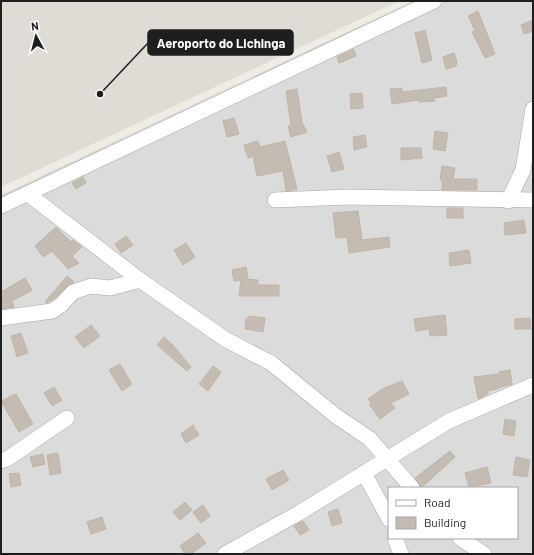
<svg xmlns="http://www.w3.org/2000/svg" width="534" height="555" font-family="Barlow,sans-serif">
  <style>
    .residential { fill: #dcdbdb; fill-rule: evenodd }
    .airport { fill: #dedcd5 }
    .building { fill: #c4bcb3; stroke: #c1b4a5 }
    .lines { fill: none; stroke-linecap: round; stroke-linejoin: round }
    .minor-casing { stroke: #a5a5a5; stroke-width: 16 }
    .minor { stroke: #fff; stroke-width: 15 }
    .leader { fill: none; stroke: #1e1e1e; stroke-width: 1.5 }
    .callout-dot { fill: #1e1e1e; stroke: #fff; stroke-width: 1.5 }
    .callout { fill: #1e1e1e; stroke: #1e1e1e; stroke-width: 1.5 }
    .callout-label { font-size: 13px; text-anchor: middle; font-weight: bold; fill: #fff }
  </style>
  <rect width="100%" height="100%" fill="#efece3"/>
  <path class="residential" d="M 413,1 L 533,1 L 533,554 L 1,554 L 1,195 ZM 389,488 L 517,488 L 517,538 L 389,538 Z"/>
  <path class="airport" d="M 1,1 L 399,1 L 1,187 Z"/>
  <g class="building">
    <path d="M 478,11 L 495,54 L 485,58 L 472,32 L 475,31 L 468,16 Z"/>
    <path d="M 533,20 L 533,31 L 524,34 L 521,25 Z"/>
    <path d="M 425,30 L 432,60 L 422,63 L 415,33 Z"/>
    <path d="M 354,49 L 356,56 L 339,63 L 337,57 Z"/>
    <path d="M 454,53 L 457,61 L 456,66 L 446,69 L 443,57 Z"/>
    <path d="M 446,87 L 447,96 L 434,98 L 435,101 L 419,102 L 419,100 L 392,104 L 390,89 L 402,88 L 402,92 Z"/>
    <path d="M 297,89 L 302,122 L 307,132 L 291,137 L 288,126 L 291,125 L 286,91 Z"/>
    <path d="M 362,93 L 363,108 L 351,109 L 350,94 Z"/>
    <path d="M 234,118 L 239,134 L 227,137 L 223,121 Z"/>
    <path d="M 435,131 L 448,133 L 445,151 L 433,149 Z"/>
    <path d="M 365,135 L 367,147 L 354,150 L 353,137 Z"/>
    <path d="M 258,141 L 260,147 L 285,141 L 297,189 L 286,191 L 283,171 L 257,176 L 253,156 L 248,158 L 244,145 Z"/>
    <path d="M 401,148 L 421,148 L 422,158 L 401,160 Z"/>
    <path d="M 339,152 L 344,169 L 332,172 L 327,156 Z"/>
    <path d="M 442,166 L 455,168 L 453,179 L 477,179 L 477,190 L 442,190 L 442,180 L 440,180 Z"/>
    <path d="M 83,177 L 86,183 L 76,189 L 72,183 Z"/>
    <rect x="447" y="208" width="16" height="10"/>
    <path d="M 358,211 L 362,240 L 389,237 L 390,247 L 349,253 L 347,237 L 336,238 L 333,213 Z"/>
    <path d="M 524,220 L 526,233 L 505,235 L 504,223 Z"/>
    <path d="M 56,227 L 71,242 L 73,240 L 82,247 L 72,256 L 79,263 L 68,269 L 52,251 L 43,257 L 35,246 Z"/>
    <path d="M 126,236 L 133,245 L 121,253 L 115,244 Z"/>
    <path d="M 186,243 L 195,257 L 183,265 L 174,250 Z"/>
    <path d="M 469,250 L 471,263 L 450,266 L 449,253 Z"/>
    <path d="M 246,267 L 248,278 L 246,279 L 258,280 L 258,285 L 279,285 L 279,296 L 239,296 L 241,280 L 234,281 L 232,270 Z"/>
    <path d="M 67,276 L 74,282 L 67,286 L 55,298 L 46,303 L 45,302 Z"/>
    <path d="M 25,278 L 32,290 L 12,301 L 14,307 L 1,309 L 1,292 Z"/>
    <path d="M 445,315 L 447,335 L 430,336 L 429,329 L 416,331 L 414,319 Z"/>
    <path d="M 249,316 L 265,318 L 263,332 L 245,329 L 246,320 Z"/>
    <path d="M 530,318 L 531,329 L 515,329 L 515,319 Z"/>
    <path d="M 91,325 L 100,336 L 84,348 L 75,337 Z"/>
    <path d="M 21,333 L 28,353 L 17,357 L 11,336 Z"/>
    <path d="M 164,337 L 172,344 L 191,367 L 187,371 L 157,345 Z"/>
    <path d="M 120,364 L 132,384 L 122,391 L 109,370 Z"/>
    <path d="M 213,366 L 221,372 L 208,391 L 199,384 Z"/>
    <path d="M 510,370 L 512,384 L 498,388 L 498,389 L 488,391 L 488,394 L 478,399 L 474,377 L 499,374 L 499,372 Z"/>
    <path d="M 402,381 L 409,394 L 391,403 L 395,408 L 380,419 L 369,404 L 371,403 L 368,399 L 382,389 Z"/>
    <path d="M 54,387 L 62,400 L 52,406 L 44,393 Z"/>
    <path d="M 16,394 L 33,424 L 19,432 L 1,401 Z"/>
    <path d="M 505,419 L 516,421 L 514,436 L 503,434 Z"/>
    <path d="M 193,425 L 199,435 L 186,443 L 181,434 Z"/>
    <path d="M 450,451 L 455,457 L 421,488 L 415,478 Z"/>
    <path d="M 58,453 L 61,473 L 50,475 L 47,455 Z"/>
    <path d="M 43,454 L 45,464 L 33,467 L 30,457 Z"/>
    <path d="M 516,457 L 530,460 L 527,477 L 513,475 Z"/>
    <path d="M 487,467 L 491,483 L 469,487 L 465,473 Z"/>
    <path d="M 283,470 L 289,480 L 272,490 L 266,479 Z"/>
    <path d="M 19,473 L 21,485 L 11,487 L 9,474 Z"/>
    <path d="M 185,502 L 192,510 L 180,520 L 173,512 Z"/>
    <path d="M 203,505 L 210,516 L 201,523 L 193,512 Z"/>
    <path d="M 338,509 L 342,523 L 332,526 L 328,512 Z"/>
    <path d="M 102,517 L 106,529 L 91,534 L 87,522 Z"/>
    <path d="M 303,521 L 309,530 L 300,535 L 294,526 Z"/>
    <path d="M 198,533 L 206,543 L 191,554 L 185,554 L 180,546 Z"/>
  </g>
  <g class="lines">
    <defs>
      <g id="minor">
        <path d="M 28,194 L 140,280 L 225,339 L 271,363 L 336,416 L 370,439 L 412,488"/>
        <path d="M 275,200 L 348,197 L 533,200"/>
        <path d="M 508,201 L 523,170 L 533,109"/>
        <path d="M 1,206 L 434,1"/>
        <path d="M 1,318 L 52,311 L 61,305 L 73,292 L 91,286 L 110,288 L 140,280"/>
        <path d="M 1,461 L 7,459 L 67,418"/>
        <path d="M 364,473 L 389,519"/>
        <path d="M 395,538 L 401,554"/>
        <path d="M 460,538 L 484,554"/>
        <path d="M 225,554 L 299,513 L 449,421 L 533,385"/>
      </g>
    </defs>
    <use href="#minor" class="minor-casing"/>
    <use href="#minor" class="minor"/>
  </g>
  <path class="leader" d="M100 94L148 43"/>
  <circle class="callout-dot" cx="100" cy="94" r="4"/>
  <rect class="callout" x="148" y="30" width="145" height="25" rx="4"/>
  <g class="callout-label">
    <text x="221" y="48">Aeroporto do Lichinga</text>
  </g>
  <rect width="534" height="555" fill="none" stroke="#1e1e1e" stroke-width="4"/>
  <rect x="388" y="487" width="130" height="52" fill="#ffffff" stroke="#a5a5a5"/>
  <rect x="396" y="500" width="20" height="6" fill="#ffffff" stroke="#a5a5a5"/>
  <text x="424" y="507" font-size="12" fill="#1e1e1e">Road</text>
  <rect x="396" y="517" width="20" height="12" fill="#c4bcb3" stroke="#a5a5a5"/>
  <text x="424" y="527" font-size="12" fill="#1e1e1e">Building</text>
  <g transform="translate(36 36) rotate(353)" stroke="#ffffff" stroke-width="3" paint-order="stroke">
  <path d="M0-3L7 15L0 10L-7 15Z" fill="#1e1e1e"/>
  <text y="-6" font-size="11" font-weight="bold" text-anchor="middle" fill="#1e1e1e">N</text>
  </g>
</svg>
